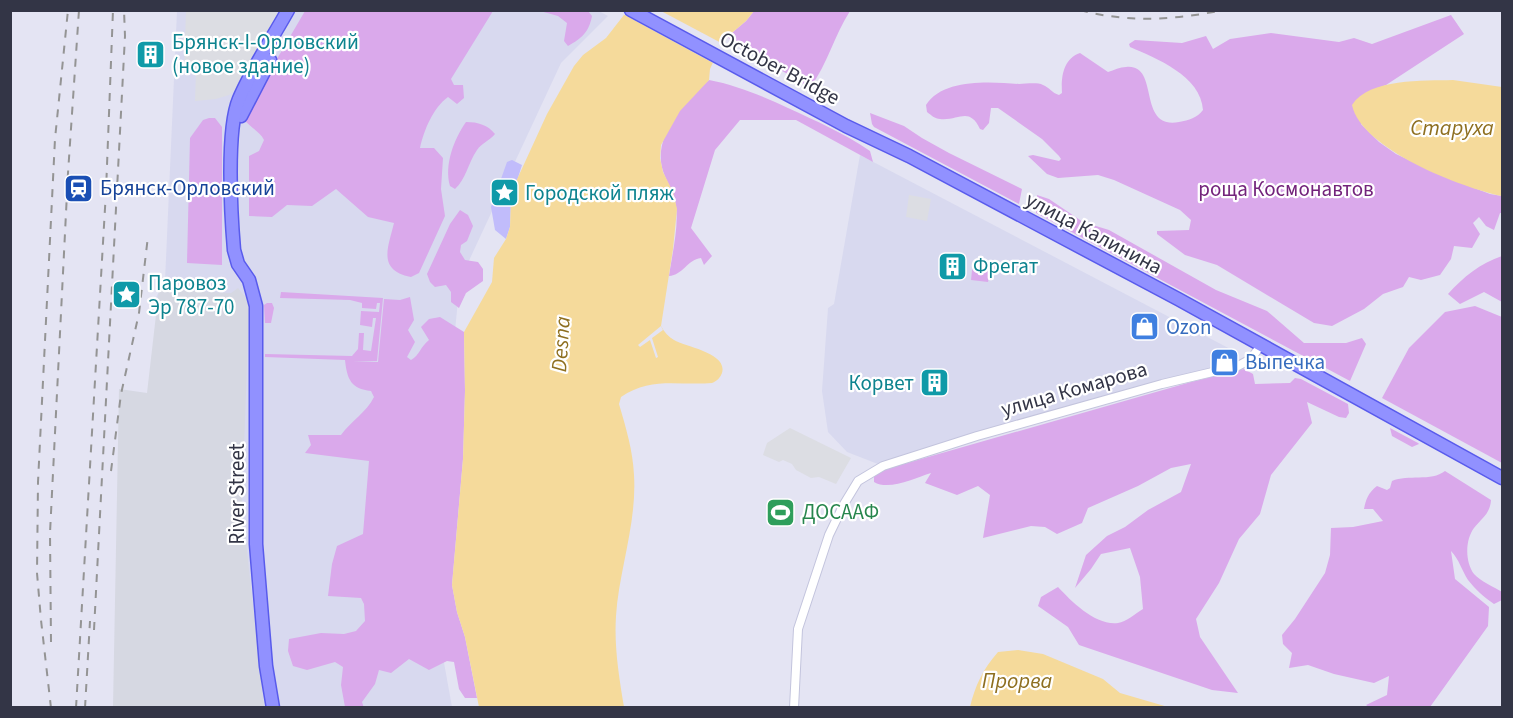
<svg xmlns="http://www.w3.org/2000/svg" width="1513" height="718" font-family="'Source Sans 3',sans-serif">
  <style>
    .residential { fill: #d8d9ef }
    .industrial { fill: #d6d8e2 }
    .green { fill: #daa9eb }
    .sand { fill: #c1bcfb }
    .parking { fill: #dcdde3 }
    .water { fill: #f5da9b }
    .pier { fill: #e4e4f3 }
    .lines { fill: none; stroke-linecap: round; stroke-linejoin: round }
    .street-casing { stroke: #c3c4dd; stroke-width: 10 }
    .primary-casing { stroke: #595bec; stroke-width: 15 }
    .street { stroke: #fff; stroke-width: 8 }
    .primary { stroke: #9191ff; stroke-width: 12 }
    .rail { stroke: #949494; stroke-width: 2; stroke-dasharray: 8 8; stroke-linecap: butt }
    .labels { text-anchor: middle; stroke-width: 4.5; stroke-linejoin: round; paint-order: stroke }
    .culture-label { font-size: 21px; fill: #0d838f; stroke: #fff; text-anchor: start }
    .street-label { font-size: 21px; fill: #333546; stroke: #fff }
    .transit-label { font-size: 21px; fill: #164399; stroke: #fff; text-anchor: start }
    .park-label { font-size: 21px; fill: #73237b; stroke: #fff }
    .shop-label { font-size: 21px; fill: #366cbe; stroke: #fff; text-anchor: start }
    .leisure-label { font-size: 21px; fill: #27864d; stroke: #fff; text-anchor: start }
    .water-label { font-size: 22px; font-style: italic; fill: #8e6f20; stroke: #fff }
  </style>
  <rect width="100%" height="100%" fill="#e4e4f3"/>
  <g class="residential">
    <path d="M 597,10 L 608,16 L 561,63 L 460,280 L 430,585 L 452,707 L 247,707 L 154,301 L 165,281 L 177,11 Z"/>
    <path d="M 860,155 L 1236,352 L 1234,365 L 883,466 L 847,452 L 828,432 L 822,391 L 828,308 L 834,304 Z"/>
  </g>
  <path class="industrial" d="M 238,288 L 246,298 L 249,307 L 242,505 L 264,707 L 113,707 L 119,389 L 147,393 L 159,289 L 231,293 Z"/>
  <g class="green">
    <path d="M 305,11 L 493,11 L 451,79 L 454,85 L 463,85 L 464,98 L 457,104 L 448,97 C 433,108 424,130 420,148 L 434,148 L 443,158 L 441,189 L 445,216 L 419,273 L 411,277 C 377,270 388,248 394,223 L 368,217 L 336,189 L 312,206 L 287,205 L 272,217 L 249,216 L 249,156 L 259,151 L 264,140 C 260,131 250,128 244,119 L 250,105 Z"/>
    <path d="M 540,11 L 588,11 L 592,16 C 589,32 582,38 568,46 L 564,41 L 567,23 L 558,16 Z"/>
    <path d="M 754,11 L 850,11 C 834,36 828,63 810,88 L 727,37 L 746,21 Z"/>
    <path d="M 1451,15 L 1464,34 L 1386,85 L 1366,93 L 1361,124 L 1379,142 L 1396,154 L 1448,178 L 1490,194 L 1502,196 L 1502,213 L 1500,213 L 1494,230 L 1486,226 L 1479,217 L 1473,223 L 1480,234 L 1472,248 L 1454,246 L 1451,259 L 1440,275 L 1421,280 L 1409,277 L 1403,287 L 1383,294 L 1364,309 L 1332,326 L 1314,323 L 1217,265 L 1185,255 L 1157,234 L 1157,231 L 1189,230 L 1191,220 L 1180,210 L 1114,180 L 1098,175 L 1058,178 L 1047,174 L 1028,156 L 1033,155 L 1059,161 L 1061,159 L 1059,156 L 1042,139 L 998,108 L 991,108 L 989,123 L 983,130 L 980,129 C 969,106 959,121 940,119 C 935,119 931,115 927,112 L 926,105 C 943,78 991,82 1019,84 C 1026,84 1037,82 1043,85 C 1049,87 1052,93 1059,95 L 1062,93 C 1061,77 1063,59 1080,53 L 1108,72 C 1114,70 1120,67 1126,67 C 1161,63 1136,130 1179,122 C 1189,120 1197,118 1203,110 C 1201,76 1156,58 1130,47 L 1129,44 L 1135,40 L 1182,43 L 1206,36 L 1213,49 L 1230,39 L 1271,33 L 1339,42 L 1354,38 L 1372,44 Z"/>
    <path d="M 709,80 C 736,85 762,96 788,108 C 816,121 844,133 870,151 L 873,162 L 796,120 L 740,120 L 715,150 L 691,228 L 712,256 L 704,265 L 701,258 C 687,260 683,275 669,276 C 672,255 679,226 676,206 C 674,193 667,183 663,171 C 652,137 684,101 709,80 Z"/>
    <path d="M 870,113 L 904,126 L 922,138 L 949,153 L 1022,189 L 1019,204 L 874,127 L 872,124 Z"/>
    <path d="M 209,118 L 215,118 L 222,127 L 222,265 L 187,263 L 190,138 L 203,120 Z"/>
    <path d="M 466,122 C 478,122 488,125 495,134 C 489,141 482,143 477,150 C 468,163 466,179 455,189 L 450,186 C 444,165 454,139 466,122 Z"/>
    <path d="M 1037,195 L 1049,199 L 1083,222 L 1109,230 L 1216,290 L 1267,311 L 1304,343 L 1346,343 L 1362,338 L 1366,344 L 1350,381 L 1036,213 Z"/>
    <path d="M 460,210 L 468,215 L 473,226 L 467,241 L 461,245 L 460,252 L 465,260 L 478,262 L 483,269 L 483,281 L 466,293 L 459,308 L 451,302 L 451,292 L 446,285 L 435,287 L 430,282 L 427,274 L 450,224 Z"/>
    <path d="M 1502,256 L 1502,302 L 1484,292 L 1460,304 L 1448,294 C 1463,277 1481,263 1502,256 Z"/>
    <path d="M 973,261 L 991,263 L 988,282 L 971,280 Z"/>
    <path d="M 281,292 L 383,298 L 377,361 L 353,361 L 378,362 L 384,299 L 400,300 L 410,297 L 414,320 L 408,330 L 415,342 L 407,357 L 411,360 C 420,355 420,347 429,340 L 421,327 L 429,319 L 440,317 L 464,332 L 465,391 L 463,459 L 452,585 L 457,612 L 465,637 L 477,698 L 465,698 L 459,689 L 454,662 L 447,661 L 429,670 L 409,659 L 391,673 L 379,670 L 375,684 L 362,702 L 364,708 L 345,707 L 341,685 L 343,667 L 335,662 L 307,670 L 293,666 L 288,651 L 289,639 L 321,633 L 344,634 L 356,631 L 365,621 L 364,604 L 361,598 L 328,596 L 332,564 L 337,546 L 363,534 L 369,461 L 305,453 L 311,445 L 308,435 L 341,435 C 351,421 366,413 374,397 L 371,391 C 351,389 347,379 345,360 L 265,357 L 265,354 L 352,356 L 358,349 L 359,333 L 364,333 L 363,350 L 371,351 L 376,318 L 373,318 L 372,327 L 360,325 L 361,311 L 379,312 L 380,303 L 377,303 L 376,309 L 362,308 L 362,303 L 350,300 L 280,298 Z"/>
    <path d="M 267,303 L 272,303 L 274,308 L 271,323 L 265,323 L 264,305 Z"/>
    <path d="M 1475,306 L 1502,317 L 1502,463 L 1382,398 L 1409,348 L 1445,312 Z"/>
    <path d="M 1244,369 L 1253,374 L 1255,384 L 1290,383 L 1295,378 L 1301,379 L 1348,404 L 1349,413 L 1346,418 L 1339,417 L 1307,402 L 1312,423 L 1271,475 L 1260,514 L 1239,539 L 1219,583 L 1196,619 L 1200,637 L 1238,693 L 1212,690 L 1079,645 L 1068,627 L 1038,606 L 1041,597 L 1058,587 C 1072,602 1096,626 1118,623 C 1126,622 1136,613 1143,609 L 1140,577 L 1130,548 L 1101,554 L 1091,569 L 1075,588 L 1086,555 L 1107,536 L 1125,527 L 1148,510 L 1181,492 L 1191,464 L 1171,468 L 1138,486 L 1088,508 L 1082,523 L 1057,534 L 1045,527 L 1031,526 L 983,538 L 990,495 L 978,486 L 957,495 L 925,483 L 931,473 C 915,478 889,491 874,482 L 874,477 L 879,471 L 1191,382 Z"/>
    <path d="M 1390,428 L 1418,443 L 1419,444 L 1412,447 L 1392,436 Z"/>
    <path d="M 1445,471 L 1491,500 C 1490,514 1482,518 1474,528 C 1465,540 1465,562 1474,574 C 1480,581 1494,587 1502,592 L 1502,600 L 1494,604 C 1485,598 1475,589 1468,580 C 1462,571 1459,559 1451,551 L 1455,579 L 1489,607 L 1488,626 L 1430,707 L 1370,708 L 1366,705 L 1387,695 L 1389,676 L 1374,683 L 1334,674 L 1308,665 L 1289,668 L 1292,653 L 1283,644 L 1282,635 L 1295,619 L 1325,573 L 1330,555 L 1331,528 L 1353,527 L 1383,521 L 1373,509 L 1364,509 C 1366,499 1368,493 1377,486 L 1387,490 L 1390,488 L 1392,481 C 1408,474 1431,482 1445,471 Z"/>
  </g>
  <path class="sand" d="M 512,160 L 522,165 L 511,200 L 510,227 L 506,239 L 495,230 L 491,207 L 507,162 Z"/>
  <g class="parking">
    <path d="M 272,10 L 278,14 L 235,90 L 229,95 L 216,99 L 195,101 L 196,72 L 184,71 L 186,11 Z"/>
    <path d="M 909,195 L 931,199 L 927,221 L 906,217 Z"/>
    <path d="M 790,428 L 851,458 L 836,484 L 819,477 L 811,478 L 796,470 L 792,464 L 783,460 L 779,462 L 763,455 L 767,443 Z"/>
  </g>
  <g class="water">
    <path d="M 627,11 L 754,11 L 746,21 L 727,37 L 720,47 L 710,69 L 709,80 L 680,111 L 661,145 L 660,158 L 663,172 L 673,192 L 677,209 L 673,249 L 661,326 C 664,332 669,337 674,340 C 686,347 728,353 722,373 C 720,378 717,381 712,383 C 679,386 651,376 621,397 L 619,404 C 626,428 633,451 634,475 C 637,523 619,570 616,616 C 614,647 619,677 624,707 L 479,707 L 465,637 L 457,612 L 452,585 L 463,459 L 465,391 L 464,332 L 492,282 L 494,258 L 506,239 L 510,227 L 511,200 L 514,186 L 547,114 L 574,66 L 583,55 L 606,38 Z"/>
    <path d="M 1453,80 L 1502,87 L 1502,196 C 1462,188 1361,149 1352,105 C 1369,78 1424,81 1453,80 Z"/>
    <path d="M 1018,650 L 1043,654 L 1103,679 L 1120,693 L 1168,707 L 970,707 C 975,686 983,669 998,652 Z"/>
  </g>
  <g class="pier">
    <path d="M 623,10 L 661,11 L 725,45 L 715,64 L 621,13 Z"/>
    <path d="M 661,326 L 663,330 L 652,338 L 658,357 L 656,358 L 650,340 L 640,347 L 638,345 Z"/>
  </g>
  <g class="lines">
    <defs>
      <path id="street" d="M 794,708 L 798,629 L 829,535 L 844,504 L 858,481 L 883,466 L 977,436 L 1162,384 L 1238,366 L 1251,359 L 1261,345"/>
      <g id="primary">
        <path d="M 631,10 L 846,126 L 909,156 L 1178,299 L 1502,478"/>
        <path d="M 241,116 L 270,60"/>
        <path d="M 273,708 L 266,666 L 256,544 L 256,306 L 249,280 L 238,264 L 234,250 C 231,215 226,129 239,99 C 252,68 272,39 288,10"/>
      </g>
    </defs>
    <use href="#street" class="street-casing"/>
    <use href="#primary" class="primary-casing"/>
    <use href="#street" class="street"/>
    <use href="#primary" class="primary"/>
    <g class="rail">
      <path d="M 1080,10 C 1127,23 1176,20 1223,10"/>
      <path d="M 111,471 L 121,394 L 139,313 L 148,236"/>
      <path d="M 94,630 L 125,36 L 124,10"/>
      <path d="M 51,642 L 50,533 L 68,173 L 79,10"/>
      <path d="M 51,708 L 41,620 L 37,573 L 38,482 L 55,139 L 68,10"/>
      <path d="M 76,708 L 106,191 L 113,10"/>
      <path d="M 85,708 L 90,621"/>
    </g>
  </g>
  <defs>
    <symbol id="building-square" viewBox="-11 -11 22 22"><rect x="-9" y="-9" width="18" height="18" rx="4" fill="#0f9aa8" stroke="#fff"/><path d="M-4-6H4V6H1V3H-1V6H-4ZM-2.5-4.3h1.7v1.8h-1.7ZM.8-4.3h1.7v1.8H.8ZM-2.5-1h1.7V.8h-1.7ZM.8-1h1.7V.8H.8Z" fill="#fff"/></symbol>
    <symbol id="station-square" viewBox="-11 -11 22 22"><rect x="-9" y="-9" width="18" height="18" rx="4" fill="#1a4fb4" stroke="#fff"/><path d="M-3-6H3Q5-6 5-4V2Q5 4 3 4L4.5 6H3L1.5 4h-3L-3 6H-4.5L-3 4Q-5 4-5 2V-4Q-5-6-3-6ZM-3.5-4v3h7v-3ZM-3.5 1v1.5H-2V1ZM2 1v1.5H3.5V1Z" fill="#fff"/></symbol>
    <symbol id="sight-square" viewBox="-11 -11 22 22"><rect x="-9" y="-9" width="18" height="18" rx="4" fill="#0f9aa8" stroke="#fff"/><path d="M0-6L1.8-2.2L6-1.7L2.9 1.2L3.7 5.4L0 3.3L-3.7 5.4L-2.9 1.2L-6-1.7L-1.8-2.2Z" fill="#fff"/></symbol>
    <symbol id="shop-square" viewBox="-11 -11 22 22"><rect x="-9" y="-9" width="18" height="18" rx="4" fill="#3f7fe0" stroke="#fff"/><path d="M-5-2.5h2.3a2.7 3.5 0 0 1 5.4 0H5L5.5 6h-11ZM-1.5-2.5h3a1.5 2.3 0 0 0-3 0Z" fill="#fff"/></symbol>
    <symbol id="stadium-square" viewBox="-11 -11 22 22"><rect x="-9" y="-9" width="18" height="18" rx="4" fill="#2e9e5b" stroke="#fff"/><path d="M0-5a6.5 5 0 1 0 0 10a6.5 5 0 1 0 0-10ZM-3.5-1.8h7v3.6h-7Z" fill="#fff"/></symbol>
  </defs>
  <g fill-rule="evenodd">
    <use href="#building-square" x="134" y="38" width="33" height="33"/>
    <use href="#station-square" x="62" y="172" width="33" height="33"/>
    <use href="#sight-square" x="488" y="176" width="33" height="33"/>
    <use href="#building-square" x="936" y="250" width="33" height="33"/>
    <use href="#sight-square" x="110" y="278" width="33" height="33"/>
    <use href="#shop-square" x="1128" y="310" width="33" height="33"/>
    <use href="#shop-square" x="1208" y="346" width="33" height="33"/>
    <use href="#building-square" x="918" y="366" width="33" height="33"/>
    <use href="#stadium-square" x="764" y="496" width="33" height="33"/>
  </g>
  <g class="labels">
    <g class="culture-label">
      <text x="172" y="49">Брянск-I-Орловский<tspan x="172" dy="24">(новое здание)</tspan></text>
      <text x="525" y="200">Городской пляж</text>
      <text x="973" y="273">Фрегат</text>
      <text x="148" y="290">Паровоз<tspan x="148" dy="24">Эр 787-70</tspan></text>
      <text x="914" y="390" text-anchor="end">Корвет</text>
    </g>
    <g class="street-label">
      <text transform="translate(780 68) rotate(28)" y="7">October Bridge</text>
      <text transform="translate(1094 233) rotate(28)" y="7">улица Калинина</text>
      <text transform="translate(1074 389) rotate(-16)" y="7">улица Комарова</text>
      <text transform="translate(237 494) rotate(-90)" y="7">River Street</text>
    </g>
    <g class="transit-label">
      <text x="100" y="195">Брянск-Орловский</text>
    </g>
    <g class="park-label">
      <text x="1286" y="196">роща Космонавтов</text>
    </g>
    <g class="shop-label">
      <text x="1166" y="334">Ozon</text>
      <text x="1245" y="369">Выпечка</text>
    </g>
    <g class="leisure-label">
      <text x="802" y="519">ДОСААФ</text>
    </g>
    <g class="water-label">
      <text x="1452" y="135">Старуха</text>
      <text transform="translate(560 344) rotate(-86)" y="8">Desna</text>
      <text x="1017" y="688">Прорва</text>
    </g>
  </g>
  <rect width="1513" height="718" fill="none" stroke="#333546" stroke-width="24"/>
</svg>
